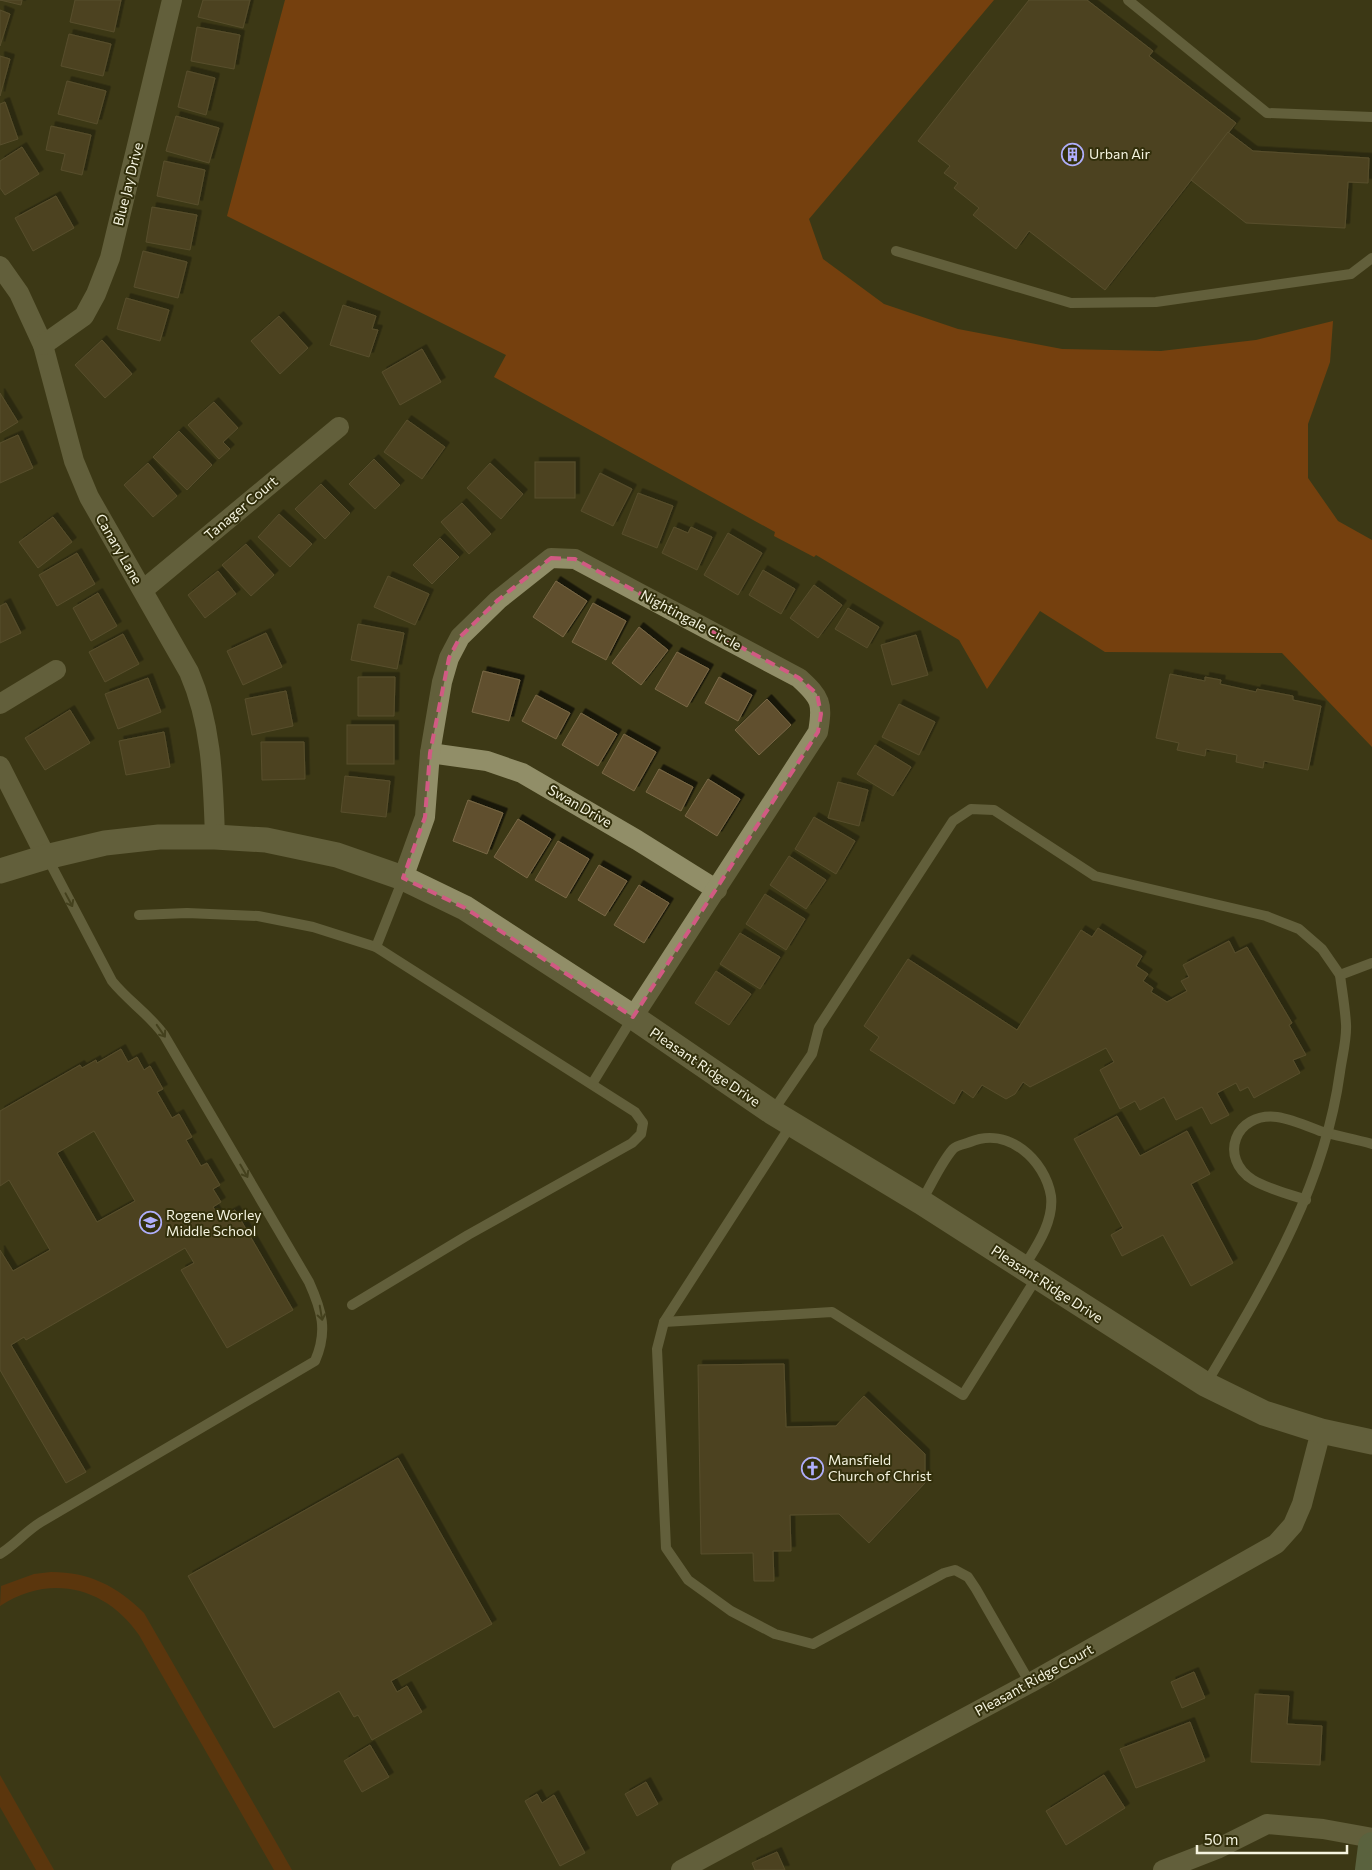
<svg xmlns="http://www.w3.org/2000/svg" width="1372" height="1870" font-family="Commissioner,sans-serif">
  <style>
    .green { fill: #813304 }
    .forest { fill: #ba4b05 }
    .building { fill: #61502f; stroke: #796846; fill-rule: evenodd; filter: url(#shadow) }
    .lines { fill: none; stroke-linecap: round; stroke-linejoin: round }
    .service { stroke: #918e68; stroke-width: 10 }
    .minor { stroke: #918e68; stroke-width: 20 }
    .tertiary { stroke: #918e68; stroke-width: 25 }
    .secondary { stroke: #7e946f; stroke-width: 28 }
    .oneway { stroke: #4e4c27 }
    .marked { fill: none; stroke: #d15a83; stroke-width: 4; stroke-dasharray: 10 6; stroke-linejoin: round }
    .labels { text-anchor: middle; stroke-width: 4; stroke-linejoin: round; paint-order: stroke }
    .poi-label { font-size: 14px; fill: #f5f4e0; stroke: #322f0b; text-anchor: start }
    .street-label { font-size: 14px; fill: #f5f4e0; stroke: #322f0b }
  </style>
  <defs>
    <filter id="shadow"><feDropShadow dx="4.5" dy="-4.5" stdDeviation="0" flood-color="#0009"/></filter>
  </defs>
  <rect width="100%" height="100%" fill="#3d3916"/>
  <g class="green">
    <path d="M 51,1572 C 89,1572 117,1586 144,1613 L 292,1870 L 274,1870 L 139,1635 C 106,1587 50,1573 0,1606 L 1,1586 L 34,1574 Z"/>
    <path d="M 0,1775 L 54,1870 L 36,1870 L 0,1807 Z"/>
  </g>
  <path class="forest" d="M 285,0 L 994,0 L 809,219 L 823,259 L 884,304 L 958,329 L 1062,349 L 1161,351 L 1256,340 L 1333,321 L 1330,362 L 1308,424 L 1308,478 L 1338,521 L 1372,540 L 1372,747 L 1282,653 L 1105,652 L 1040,611 L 987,689 L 959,640 L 816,555 L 814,557 L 774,536 L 775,532 L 494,377 L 506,355 L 227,216 Z"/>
  <g class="building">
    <path d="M 0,0 L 22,0 L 21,5 Z"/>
    <path d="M 75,0 L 121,0 L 114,32 L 70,22 Z"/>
    <path d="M 203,0 L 250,0 L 243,28 L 198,17 Z"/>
    <path d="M 1029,0 L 1087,0 L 1153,51 L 1149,56 L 1236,123 L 1105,290 L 1029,231 L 1016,249 L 973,215 L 979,208 L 954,188 L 958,183 L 944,173 L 950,166 L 918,141 Z"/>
    <path d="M 0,10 L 10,14 L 0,46 Z"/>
    <path d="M 197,27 L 240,35 L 234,69 L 191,61 Z"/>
    <path d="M 69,34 L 111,44 L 103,76 L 61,66 Z"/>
    <path d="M 0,56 L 10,59 L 0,96 Z"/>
    <path d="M 187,71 L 215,78 L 206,115 L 178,107 Z"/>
    <path d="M 67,81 L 106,91 L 97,124 L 58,114 Z"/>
    <path d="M 5,102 L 18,139 L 0,145 L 0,104 Z"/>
    <path d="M 176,116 L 219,128 L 209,163 L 166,151 Z"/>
    <path d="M 51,126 L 91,135 L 82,175 L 61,170 L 65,154 L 46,150 Z"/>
    <path d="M 1228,132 L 1253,151 L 1369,158 L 1368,183 L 1348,182 L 1345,228 L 1246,223 L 1191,180 Z"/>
    <path d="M 22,147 L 39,174 L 5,195 L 0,188 L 0,161 Z"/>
    <path d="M 164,161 L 205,170 L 198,205 L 157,196 Z"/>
    <path d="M 56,196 L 74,228 L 33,251 L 15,218 Z"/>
    <path d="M 152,207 L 197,215 L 190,250 L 146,242 Z"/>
    <path d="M 143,251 L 187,262 L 178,298 L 134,287 Z"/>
    <path d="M 126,298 L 169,310 L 160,341 L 117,329 Z"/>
    <path d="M 343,305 L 376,316 L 372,329 L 378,330 L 369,357 L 330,345 Z"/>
    <path d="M 279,316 L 308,348 L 280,374 L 251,341 Z"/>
    <path d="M 102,340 L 132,374 L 105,398 L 75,365 Z"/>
    <path d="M 422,349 L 441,382 L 400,405 L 382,372 Z"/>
    <path d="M 0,393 L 18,422 L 0,433 Z"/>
    <path d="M 214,402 L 238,428 L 223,442 L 230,449 L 219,459 L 188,425 Z"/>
    <path d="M 407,420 L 445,447 L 422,479 L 384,452 Z"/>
    <path d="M 179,431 L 212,465 L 187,490 L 153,457 Z"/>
    <path d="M 18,435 L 33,468 L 0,483 L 0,443 Z"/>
    <path d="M 374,459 L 400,485 L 375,509 L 349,484 Z"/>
    <rect x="535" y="462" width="40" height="36"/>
    <path d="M 148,463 L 177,496 L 153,517 L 124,485 Z"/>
    <path d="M 490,463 L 523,494 L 501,519 L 467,488 Z"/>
    <path d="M 600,473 L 632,489 L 613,526 L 581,511 Z"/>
    <path d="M 321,484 L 350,513 L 325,539 L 295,509 Z"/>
    <path d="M 638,493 L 673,506 L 657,548 L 622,534 Z"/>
    <path d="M 462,503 L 491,534 L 469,554 L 441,522 Z"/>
    <path d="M 279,514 L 312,544 L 290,567 L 258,537 Z"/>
    <path d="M 53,517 L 72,542 L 38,568 L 19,542 Z"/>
    <path d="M 674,527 L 688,533 L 691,527 L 712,537 L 697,570 L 662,553 Z"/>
    <path d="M 728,533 L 762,553 L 738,595 L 704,575 Z"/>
    <path d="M 440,538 L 459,557 L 432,584 L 413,565 Z"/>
    <path d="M 246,544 L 274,575 L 251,596 L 222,565 Z"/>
    <path d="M 77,553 L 95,584 L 57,606 L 39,575 Z"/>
    <path d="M 763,570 L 795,589 L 781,614 L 749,595 Z"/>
    <path d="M 218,571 L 236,594 L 205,618 L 188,595 Z"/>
    <path d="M 388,576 L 429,594 L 415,625 L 374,607 Z"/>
    <path d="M 556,581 L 587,601 L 563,637 L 533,617 Z"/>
    <path d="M 814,585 L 842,605 L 818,638 L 790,618 Z"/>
    <path d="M 98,593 L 117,626 L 91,641 L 73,608 Z"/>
    <path d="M 6,603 L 21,633 L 0,643 L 0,606 Z"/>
    <path d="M 593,603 L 626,621 L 606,660 L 572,642 Z"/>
    <path d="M 848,608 L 879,627 L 867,648 L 835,629 Z"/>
    <path d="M 358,624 L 404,633 L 397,669 L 351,660 Z"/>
    <path d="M 639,627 L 668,650 L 641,685 L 612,663 Z"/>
    <path d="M 266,633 L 282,667 L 243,685 L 227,651 Z"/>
    <path d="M 123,634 L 139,664 L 105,682 L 89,652 Z"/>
    <path d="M 916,635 L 928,675 L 892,685 L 881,645 Z"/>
    <path d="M 677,652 L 709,669 L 687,707 L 655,689 Z"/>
    <path d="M 483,671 L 520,680 L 509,721 L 472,712 Z"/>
    <path d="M 1170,674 L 1205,681 L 1205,677 L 1221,680 L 1220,684 L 1256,692 L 1257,689 L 1293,696 L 1293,700 L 1321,706 L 1308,770 L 1264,761 L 1263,768 L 1236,762 L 1237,755 L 1206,749 L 1205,756 L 1177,750 L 1179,743 L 1156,738 Z"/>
    <path d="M 358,677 L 395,677 L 394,716 L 358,716 Z"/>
    <path d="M 719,677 L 752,695 L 738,721 L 705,703 Z"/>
    <path d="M 148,678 L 161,712 L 118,729 L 105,694 Z"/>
    <path d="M 286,691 L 293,726 L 252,735 L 245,699 Z"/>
    <path d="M 536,695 L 570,713 L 556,739 L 522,721 Z"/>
    <path d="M 767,699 L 791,725 L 759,755 L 735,730 Z"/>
    <path d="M 899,704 L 935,722 L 919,755 L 882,737 Z"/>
    <path d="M 70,710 L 90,743 L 45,770 L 25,738 Z"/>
    <path d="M 581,713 L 617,734 L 598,766 L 562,745 Z"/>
    <rect x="347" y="725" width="47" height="39"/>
    <path d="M 164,732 L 170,767 L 126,775 L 119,741 Z"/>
    <path d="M 624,734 L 656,752 L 634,791 L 602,773 Z"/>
    <path d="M 261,742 L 304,742 L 305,779 L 262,780 Z"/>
    <path d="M 875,745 L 911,767 L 893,796 L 857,774 Z"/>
    <path d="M 659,769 L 693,787 L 681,811 L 646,792 Z"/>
    <path d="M 345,776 L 390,781 L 386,817 L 341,812 Z"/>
    <path d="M 708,779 L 740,799 L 717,836 L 685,816 Z"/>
    <path d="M 838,782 L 868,790 L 859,826 L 828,818 Z"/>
    <path d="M 468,800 L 503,813 L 487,854 L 453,841 Z"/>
    <path d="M 814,817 L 855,841 L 836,874 L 795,849 Z"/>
    <path d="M 518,819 L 551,839 L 527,878 L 494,857 Z"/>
    <path d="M 558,841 L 589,859 L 566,898 L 535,880 Z"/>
    <path d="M 789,856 L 826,880 L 806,909 L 770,885 Z"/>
    <path d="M 599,865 L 627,881 L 605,916 L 578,900 Z"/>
    <path d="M 639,885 L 669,903 L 644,943 L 614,925 Z"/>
    <path d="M 765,894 L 805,919 L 786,950 L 746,924 Z"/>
    <path d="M 1098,928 L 1142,956 L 1136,966 L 1148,974 L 1143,981 L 1153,988 L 1151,992 L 1167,1002 L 1187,991 L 1181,981 L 1189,977 L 1183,965 L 1229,941 L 1235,953 L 1247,947 L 1292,1023 L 1289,1025 L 1306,1055 L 1293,1060 L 1300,1073 L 1254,1098 L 1248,1087 L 1240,1091 L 1236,1083 L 1217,1093 L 1229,1115 L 1211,1124 L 1202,1107 L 1176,1120 L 1164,1097 L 1140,1110 L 1135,1101 L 1120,1109 L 1100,1070 L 1114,1062 L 1106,1048 L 1030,1087 L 1023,1082 L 1015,1094 L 1006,1099 L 982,1085 L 973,1098 L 962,1090 L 954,1104 L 870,1050 L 879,1037 L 864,1026 L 908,959 L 1017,1030 L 1081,930 L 1092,937 Z"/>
    <path d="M 740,933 L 780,957 L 760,989 L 720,964 Z"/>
    <path d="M 716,971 L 751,994 L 729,1025 L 695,1003 Z"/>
    <path d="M 121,1049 L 128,1062 L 137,1057 L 144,1070 L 150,1066 L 163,1089 L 157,1092 L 172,1118 L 179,1114 L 192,1137 L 186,1140 L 201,1166 L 207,1163 L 220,1185 L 213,1189 L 221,1202 L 213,1207 L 220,1218 L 235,1210 L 293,1310 L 227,1348 L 181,1270 L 194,1263 L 185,1248 L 26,1340 L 24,1337 L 11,1345 L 86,1472 L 66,1483 L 0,1370 L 0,1250 L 13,1271 L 50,1250 L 9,1180 L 0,1186 L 0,1111 L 80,1065 L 82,1068 L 96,1060 L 97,1063 ZM 94,1131 L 135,1201 L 97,1222 L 57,1153 Z"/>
    <path d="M 1117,1116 L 1140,1156 L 1187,1131 L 1210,1174 L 1191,1184 L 1233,1263 L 1191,1286 L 1163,1235 L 1122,1256 L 1111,1235 L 1123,1228 L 1074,1139 Z"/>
    <path d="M 784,1364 L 786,1427 L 836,1426 L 864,1396 L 925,1454 L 925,1483 L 869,1543 L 839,1514 L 790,1515 L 791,1551 L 773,1551 L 774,1581 L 754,1581 L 753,1553 L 701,1554 L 698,1365 Z"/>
    <path d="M 398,1458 L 492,1624 L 391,1681 L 397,1692 L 407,1686 L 422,1712 L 372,1740 L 358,1715 L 354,1717 L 339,1691 L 274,1728 L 188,1576 Z"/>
    <path d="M 1194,1672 L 1205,1698 L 1182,1708 L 1171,1682 Z"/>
    <path d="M 1255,1694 L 1289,1696 L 1287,1724 L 1322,1726 L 1320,1765 L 1251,1762 Z"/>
    <path d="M 1190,1722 L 1205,1761 L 1136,1788 L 1120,1749 Z"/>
    <path d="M 370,1745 L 389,1777 L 362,1792 L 344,1761 Z"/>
    <path d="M 1104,1775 L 1125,1808 L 1066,1845 L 1046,1811 Z"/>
    <path d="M 646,1782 L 658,1804 L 637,1816 L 625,1794 Z"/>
    <path d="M 537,1794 L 542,1803 L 554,1795 L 585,1853 L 560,1866 L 525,1801 Z"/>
    <path d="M 777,1852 L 785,1870 L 755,1870 L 752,1863 Z"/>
  </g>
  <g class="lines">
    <g class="service">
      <path d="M 1128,0 L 1267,113 L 1372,117"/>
      <path d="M 896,251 L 1071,303 L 1156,302 L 1351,274 L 1372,258"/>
      <path d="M 139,915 L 187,913 L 258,916 L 313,927 L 376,947 L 635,1112 L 643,1123 L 641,1134 L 632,1143 L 468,1235 L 352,1305"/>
      <path d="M 376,947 L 403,879"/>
      <path d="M 592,1084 L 633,1017"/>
      <path d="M 773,1111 L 812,1054 L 819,1027 L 953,821 L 971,809 L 994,810 L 1095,876 L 1266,916 L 1299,929 L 1322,949 L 1340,975"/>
      <path d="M 791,1125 L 664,1322 L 657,1349 L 666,1548 L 688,1580 L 731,1611 L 775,1634 L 813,1644 L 944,1573 L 955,1570 L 968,1577 L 976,1589 L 1030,1683"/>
      <path d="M 1306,1200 C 1289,1194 1268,1189 1253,1180 C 1218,1158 1235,1112 1277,1117 C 1291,1119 1307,1126 1320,1131 C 1337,1136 1355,1139 1372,1144"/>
      <path d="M 921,1202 C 931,1186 940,1164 953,1149 C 957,1145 965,1144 970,1142 C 1008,1126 1045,1160 1051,1196 C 1054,1222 1036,1247 1024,1267"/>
      <path d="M 664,1322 L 832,1312 L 963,1395 L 1037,1277"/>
      <path d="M 1206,1384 C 1265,1284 1324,1189 1340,1072 C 1342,1057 1347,1039 1346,1024 C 1345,1007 1342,991 1340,975 L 1372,963"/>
      <path d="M 0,1554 C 15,1545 26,1531 41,1522 L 315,1361 C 328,1331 322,1311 309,1282 L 164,1035 C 149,1014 128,1001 112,981 L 47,857"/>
    </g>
    <g class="minor">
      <path d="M 0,266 L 19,293 L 43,345 L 74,461 L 89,497 L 189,672 C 212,725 213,780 215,837"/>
      <path d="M 43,345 L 84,316 L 96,294 L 110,258 L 172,0"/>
      <path d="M 143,590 L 339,427"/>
      <path d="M 0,704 L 56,670"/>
      <path d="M 430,753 L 487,761 L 522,773 L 637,840 L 717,890"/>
      <path d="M 0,766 L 46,857"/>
      <path d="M 403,878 L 425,817 L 430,753 L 442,682 L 449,658 L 460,637 L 498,600 L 551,558 L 575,559 L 799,678 C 821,698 823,703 818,732 L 633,1017"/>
      <path d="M 681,1870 L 1030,1683 L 1276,1544 L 1293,1525 L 1302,1504 L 1321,1431"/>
      <path d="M 1163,1870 L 1217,1849 L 1267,1824 L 1323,1829 L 1372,1838"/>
    </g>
    <path class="tertiary" d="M 0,871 L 46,857 L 105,843 L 159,837 L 215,837 L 266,840 L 337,855 L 403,878 L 465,908 L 633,1017 L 772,1112 L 921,1202 L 1205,1384 L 1264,1413 L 1321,1431 L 1372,1442"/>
    <path class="secondary" d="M 1369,1870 L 1372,1846"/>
  </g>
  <defs><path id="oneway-shaft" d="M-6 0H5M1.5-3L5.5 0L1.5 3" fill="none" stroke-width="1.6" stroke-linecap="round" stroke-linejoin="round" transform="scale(1.25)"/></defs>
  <g class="oneway">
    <use href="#oneway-shaft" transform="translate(69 900) rotate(62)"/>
    <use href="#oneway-shaft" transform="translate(161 1031) rotate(55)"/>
    <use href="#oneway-shaft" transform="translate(244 1171) rotate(60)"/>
    <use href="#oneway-shaft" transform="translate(321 1313) rotate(80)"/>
  </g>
  <path d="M0 0H1372V1870H0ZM 551,558 L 575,559 L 799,678 L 817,694 L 821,714 L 818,732 L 633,1017 L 465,908 L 403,878 L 425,817 L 430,753 L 449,658 L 460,637 L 498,600 Z" fill="#3d3916" fill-opacity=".55" fill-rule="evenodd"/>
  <path class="marked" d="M 551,558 L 575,559 L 799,678 L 817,694 L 821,714 L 818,732 L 633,1017 L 465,908 L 403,878 L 425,817 L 430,753 L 449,658 L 460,637 L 498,600 Z"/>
  <defs>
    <symbol id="building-ring" viewBox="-11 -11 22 22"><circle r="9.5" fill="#322f0b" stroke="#afaefa" stroke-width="1.5"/><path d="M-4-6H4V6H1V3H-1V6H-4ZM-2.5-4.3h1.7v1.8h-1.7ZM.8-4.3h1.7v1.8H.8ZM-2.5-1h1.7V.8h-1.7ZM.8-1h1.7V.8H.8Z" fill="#afaefa"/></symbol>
    <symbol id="school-ring" viewBox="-11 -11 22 22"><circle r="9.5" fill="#322f0b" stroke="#afaefa" stroke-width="1.5"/><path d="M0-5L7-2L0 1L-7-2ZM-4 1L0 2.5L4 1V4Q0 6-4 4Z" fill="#afaefa"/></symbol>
    <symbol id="church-ring" viewBox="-11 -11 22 22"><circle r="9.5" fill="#322f0b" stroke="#afaefa" stroke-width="1.5"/><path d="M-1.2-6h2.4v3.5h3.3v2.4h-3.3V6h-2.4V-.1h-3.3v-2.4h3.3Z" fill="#afaefa"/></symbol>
  </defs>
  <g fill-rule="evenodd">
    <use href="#building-ring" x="1060" y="142" width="25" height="25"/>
    <use href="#school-ring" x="138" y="1210" width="25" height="25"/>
    <use href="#church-ring" x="800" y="1456" width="25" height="25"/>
  </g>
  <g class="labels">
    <g class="poi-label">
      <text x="1089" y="159">Urban Air</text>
      <text x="166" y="1220">Rogene Worley<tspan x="166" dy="16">Middle School</tspan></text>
      <text x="828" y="1465">Mansfield<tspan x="828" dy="16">Church of Christ</tspan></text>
    </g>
    <g class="street-label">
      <text transform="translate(128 184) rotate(-76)" y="5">Blue Jay Drive</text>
      <text transform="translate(241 508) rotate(-40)" y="5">Tanager Court</text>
      <text transform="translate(119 549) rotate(60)" y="5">Canary Lane</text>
      <text transform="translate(691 620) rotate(28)" y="5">Nightingale Circle</text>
      <text transform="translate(580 806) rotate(30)" y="5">Swan Drive</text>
      <text transform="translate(705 1067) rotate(34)" y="5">Pleasant Ridge Drive</text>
      <text transform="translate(1047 1284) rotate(33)" y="5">Pleasant Ridge Drive</text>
      <text transform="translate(1034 1680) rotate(-29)" y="5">Pleasant Ridge Court</text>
    </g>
  </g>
  <path d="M1197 1845v8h150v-8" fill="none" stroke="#f5f4e0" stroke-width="2.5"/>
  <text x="1204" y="1845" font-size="15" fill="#f5f4e0" stroke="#322f0b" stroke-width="4" paint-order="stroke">50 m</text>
</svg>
